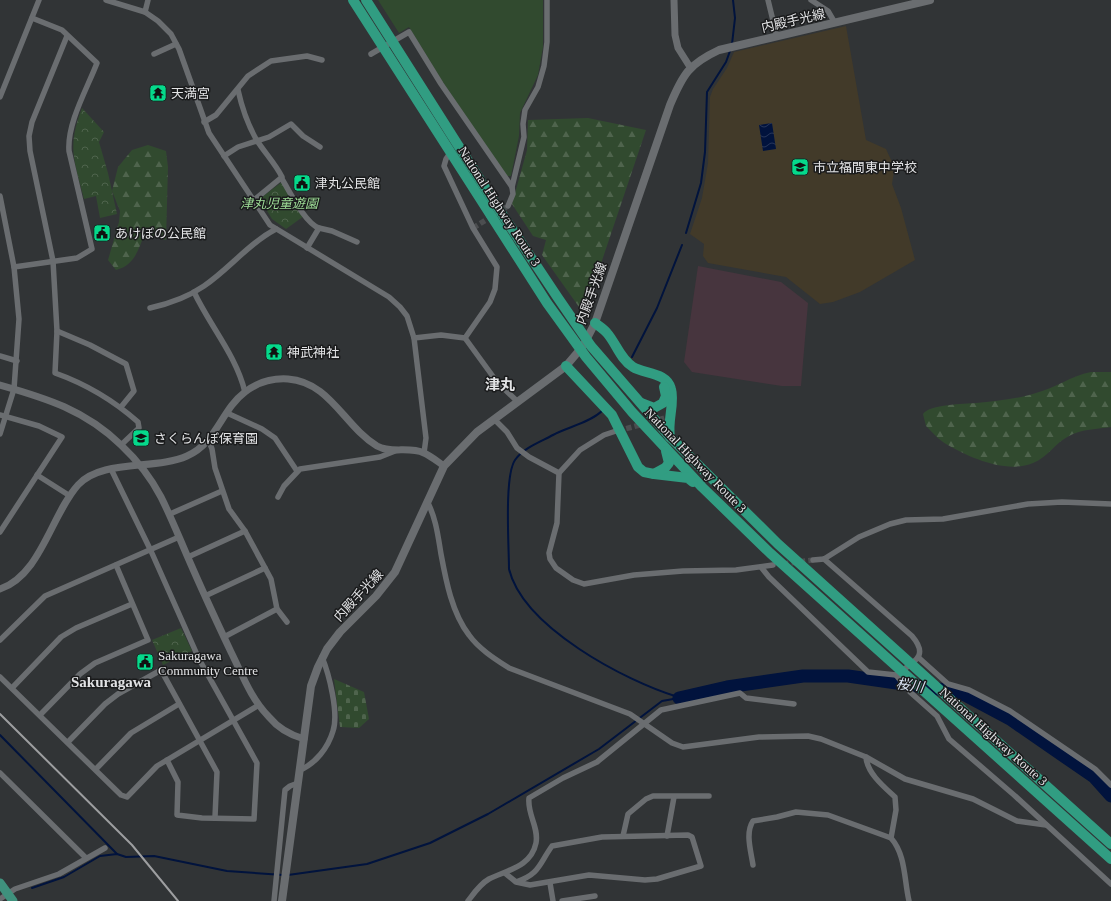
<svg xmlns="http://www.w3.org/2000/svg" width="1111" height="901" font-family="'Times New Roman','Noto Sans JP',serif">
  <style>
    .industrial { fill: #47353e }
    .education { fill: #423a29 }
    .forest { fill: url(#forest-firs) }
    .cemetery { fill: url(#cemetery-stones) }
    .park { fill: url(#park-crowns) }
    .pitch { fill: #314a2f }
    .water { fill: url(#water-waves) }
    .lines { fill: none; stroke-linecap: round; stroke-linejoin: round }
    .stream { stroke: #01133d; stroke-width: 2 }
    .river { stroke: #01133d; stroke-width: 13 }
    .minor-tunnel { stroke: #4c4e50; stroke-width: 5.5; stroke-dasharray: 5.5 3; stroke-linecap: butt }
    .minor { stroke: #6a6d70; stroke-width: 5.5 }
    .tertiary { stroke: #6a6d70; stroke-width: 7 }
    .secondary { stroke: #6a6d70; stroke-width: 8 }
    .primary { stroke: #3f917d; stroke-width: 9 }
    .trunk { stroke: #319d82; stroke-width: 10 }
    .rail { stroke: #9d9ea0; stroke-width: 2 }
    .labels { text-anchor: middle; stroke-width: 3; stroke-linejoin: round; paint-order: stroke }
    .street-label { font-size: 13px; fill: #e2e3e5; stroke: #1a1b1c }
    .poi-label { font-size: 13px; fill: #e2e3e5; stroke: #1a1b1c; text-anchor: start }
    .park-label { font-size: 13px; font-style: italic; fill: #9edd97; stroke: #1a1b1c }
    .water-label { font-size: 14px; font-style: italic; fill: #d9e2f2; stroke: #1a1b1c }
    .quarter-label { font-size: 15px; font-weight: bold; fill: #e2e3e5; stroke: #1a1b1c }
  </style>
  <defs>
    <pattern id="forest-firs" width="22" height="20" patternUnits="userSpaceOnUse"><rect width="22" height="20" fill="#314a2f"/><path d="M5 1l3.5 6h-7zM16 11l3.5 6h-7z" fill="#4f644d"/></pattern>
    <pattern id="cemetery-stones" width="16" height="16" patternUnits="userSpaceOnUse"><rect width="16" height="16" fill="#314a2f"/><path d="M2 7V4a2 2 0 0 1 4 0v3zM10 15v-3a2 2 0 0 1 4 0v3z" fill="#4f644d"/></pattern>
    <pattern id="park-crowns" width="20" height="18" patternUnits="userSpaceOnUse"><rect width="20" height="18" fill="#314a2f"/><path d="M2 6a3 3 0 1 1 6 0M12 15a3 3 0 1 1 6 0" fill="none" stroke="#4f644d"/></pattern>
    <pattern id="water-waves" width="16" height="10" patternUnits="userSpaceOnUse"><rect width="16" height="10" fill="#01133d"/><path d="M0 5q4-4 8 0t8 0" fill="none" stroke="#263559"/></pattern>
  </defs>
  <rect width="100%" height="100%" fill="#313436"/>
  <path class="industrial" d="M 698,266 L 781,282 L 808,303 L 801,386 L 782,386 L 692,372 L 684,362 Z"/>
  <path class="education" d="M 846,26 L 866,140 L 886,149 L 892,162 L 894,171 L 892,184 L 901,208 L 915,260 L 860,292 L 833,302 L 820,304 L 786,277 L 708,263 L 703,256 L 704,244 L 690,234 L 702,198 L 708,163 L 710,97 L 713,89 L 727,68 L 734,52 Z"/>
  <g class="forest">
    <path d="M 588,118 L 646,130 L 584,314 L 542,255 L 546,240 L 533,236 L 512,204 L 527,150 L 528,120 Z"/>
    <path d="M 148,145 L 166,151 L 168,167 L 166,240 L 145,233 C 138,250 135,265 116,270 L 108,260 L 119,222 L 120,211 L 112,191 L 118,167 L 132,150 Z"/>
    <path d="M 1091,372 L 1111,372 L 1111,427 C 1098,429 1081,429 1069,436 C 1055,443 1048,457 1033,463 C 1007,474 970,458 946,444 C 939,440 932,432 926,426 L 923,414 C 930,404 964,404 976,403 C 996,401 1017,399 1036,393 C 1055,388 1071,376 1091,372 Z"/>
  </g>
  <path class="cemetery" d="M 334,679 L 364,692 L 369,719 L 359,728 L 340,727 Z"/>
  <g class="park">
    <path d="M 82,108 L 104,132 L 99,142 L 108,173 L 117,214 L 100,218 L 96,196 L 84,199 C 74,159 67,147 82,108 Z"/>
    <path d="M 282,182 L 304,216 L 286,229 L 272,219 L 261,201 L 262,197 Z"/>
    <path d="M 181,628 L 192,651 L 163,665 L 152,640 Z"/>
  </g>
  <path class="pitch" d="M 378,0 L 543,0 L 543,47 L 538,75 L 520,113 L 519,136 L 511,176 L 507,176 L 444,84 L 409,27 L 399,33 Z"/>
  <path class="water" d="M 772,123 L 776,149 L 763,151 L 759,125 Z"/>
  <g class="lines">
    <g class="stream">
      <path d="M 732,44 L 735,18 L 733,0"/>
      <path d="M 686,233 L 701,183 L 705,152 L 707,92 L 726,62 L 730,51"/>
      <path d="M 632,357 L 657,308 L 682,245"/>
      <path d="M 602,411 C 589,423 568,427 553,435 C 540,442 523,448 515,460 C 504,476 509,547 509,569 C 523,627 625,681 678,697"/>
      <path d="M 0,735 L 117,854"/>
      <path d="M 288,875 L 367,864 L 430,843 L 488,814 L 599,749 L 662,701 L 679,698"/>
      <path d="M 32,888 L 64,877 L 100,856 L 117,854 L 126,857 L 154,856 L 227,871 L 283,875"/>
    </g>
    <path class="river" d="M 679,698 L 727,687 L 803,676 L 848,676 L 945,690 L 965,695 L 1010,719 L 1094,777 L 1111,796"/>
    <g class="minor-tunnel">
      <path d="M 473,228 L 508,206"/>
      <path d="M 618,431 L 672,416"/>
      <path d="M 783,564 L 813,560"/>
    </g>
    <g class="minor">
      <path d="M 106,0 L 145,12 L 158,21 L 171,34 L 179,49 L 209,133 L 270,225 L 389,297 L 400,307 L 407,316 L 414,338 L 426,438 L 424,453"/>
      <path d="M 768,0 L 777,37"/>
      <path d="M 811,0 L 828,11 L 835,23"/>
      <path d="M 145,12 L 148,0"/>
      <path d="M 67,36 L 32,122 L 29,136 L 30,151 L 53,261 L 57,331 L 55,373 C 86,384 113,400 138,422 L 139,428 L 121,445"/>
      <path d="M 154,54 L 176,44"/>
      <path d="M 371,54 L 409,32 L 441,84 L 512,187"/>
      <path d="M 238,90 C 242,108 247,123 256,139 C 264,152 275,163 282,177 L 254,200"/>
      <path d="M 0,97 L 39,0"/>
      <path d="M 204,122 L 216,115 L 248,76 L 271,61 L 307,56 L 322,60"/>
      <path d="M 450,153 L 446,159 L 444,166 L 473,228 L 497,267 L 495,289 L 490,302 L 465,338"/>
      <path d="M 224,156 L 238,147 L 269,137 L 291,124 L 303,136 L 320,147"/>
      <path d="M 282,179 C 290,192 305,223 319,228"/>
      <path d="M 0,196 L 14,267 L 19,319 L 14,389 L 0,434"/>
      <path d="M 508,206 L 513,194 L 512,187 L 524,137 L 523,124 L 525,110 L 538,87 L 544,66 L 547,42 L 547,0"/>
      <path d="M 307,248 L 319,228 L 332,231 L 357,242"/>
      <path d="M 14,267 L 77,258 L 92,249 L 69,151 C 67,123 87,89 97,63 L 62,30 L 32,18"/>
      <path d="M 194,292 C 210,326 236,355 245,392"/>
      <path d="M 150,308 C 168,304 188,297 204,286 C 229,269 248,244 276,229"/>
      <path d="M 57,331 L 90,345 L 126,364 L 134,391 L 121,407"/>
      <path d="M 414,338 L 441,335 L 465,338 L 497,382 L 518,402"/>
      <path d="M 0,356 L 17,361"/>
      <path d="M 227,413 L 262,429 L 275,438 L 297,471"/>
      <path d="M 0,415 L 39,426 L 62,437 L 0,532"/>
      <path d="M 494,419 L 507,432 L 517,448 L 529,457 L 559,473"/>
      <path d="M 616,431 L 604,435 L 580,450 L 559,473 L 557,523 L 549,553 L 550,559 L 556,568 L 573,580 L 584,584 L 634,575 L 683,571 L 736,570 L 773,565"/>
      <path d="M 209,441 L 212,449 L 215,468 L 229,509 L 245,531 L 271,579 L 277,609 L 287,622"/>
      <path d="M 111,469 L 151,551 L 199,659 L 257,763 L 254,819 L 202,818 L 177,815 L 178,782 L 167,760"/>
      <path d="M 37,475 L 70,496"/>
      <path d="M 278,497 L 284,486 L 300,469 L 380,457 L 395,451"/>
      <path d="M 427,501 C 436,518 438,536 441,554 C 446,581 452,613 469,635 C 479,649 495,659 509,668 L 630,714 L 672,743 L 683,747 L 759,737 L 808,736 L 821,739 L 866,757 L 905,779 L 973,799 L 1017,821 L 1046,825"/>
      <path d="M 170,514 L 222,491"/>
      <path d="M 188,557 L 245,531"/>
      <path d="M 813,560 L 824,559 L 859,537 L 890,524 L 906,520 L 943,519 L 1028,504 L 1062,502 L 1111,504"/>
      <path d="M 761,567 L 769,577 L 868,672 L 896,675 C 913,662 930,657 912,636 L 824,559"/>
      <path d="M 205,596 L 265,568"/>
      <path d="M 224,637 L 277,609"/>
      <path d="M 0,640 L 45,596 L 179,537"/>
      <path d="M 919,658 L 948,684 L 969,690 L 1010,711 L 1095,769 L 1111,785"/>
      <path d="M 896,675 L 910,692 L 937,716 L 949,739 L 1014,795 L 1111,884"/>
      <path d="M 0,677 L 121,795 L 127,797 L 157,766 L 259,705"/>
      <path d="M 12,688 L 61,637 L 76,628 L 132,604"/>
      <path d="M 40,715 L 80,674 L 95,663 L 148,640 L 116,565"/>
      <path d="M 68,742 L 105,704 L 118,694 L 161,670 L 217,772 L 215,817"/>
      <path d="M 866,757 C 867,773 884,787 895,797 L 896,810 L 891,838"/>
      <path d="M 96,769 L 131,733 L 179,704"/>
      <path d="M 300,770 C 315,764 328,748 333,731 C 339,713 329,674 322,657"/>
      <path d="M 0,773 L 86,858"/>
      <path d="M 623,836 L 628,814 L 646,799 L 653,796 L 709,796"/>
      <path d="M 667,836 L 674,797"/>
      <path d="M 753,865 C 751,851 745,833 753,821 L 777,817 L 796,812 L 828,815 L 891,838 C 906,855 904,880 909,901"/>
      <path d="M 505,873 L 516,882 L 530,885 L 589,875 L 645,880 L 657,879 L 701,866 L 692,837 L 688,835 L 602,837 L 552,846 C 539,864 540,874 516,882"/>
      <path d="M 550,883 L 553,901"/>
      <path d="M 0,899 L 15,889 L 59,874 L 105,848"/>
      <path d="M 274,901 L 285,790 L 290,786 L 298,783"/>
      <path d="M 468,901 C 474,893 480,884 489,879 C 507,870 531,867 536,843 C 539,827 527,814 529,798 L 563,778 L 597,762 L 661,710 L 740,693 L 746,698 L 794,704"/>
      <path d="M 562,901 L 595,896"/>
    </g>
    <g class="tertiary">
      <path d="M 674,0 L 675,35 L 678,48 L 690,67"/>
      <path d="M 0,385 C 46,398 85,410 121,445 C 137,460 151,478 161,497 C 168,511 174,525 180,539 C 196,577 213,614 231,652 C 242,674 251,699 269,717 C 278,728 290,735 304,739"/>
      <path d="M 0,589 C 41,575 51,515 78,485 C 101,459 156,470 187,456 C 217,443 221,410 245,392 C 258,382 272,378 288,379 C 330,382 344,426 377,446 C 391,454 409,446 424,453 C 431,456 438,462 444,466"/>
    </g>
    <path class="secondary" d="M 282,901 L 311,686 L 318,667 L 327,649 L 340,632 L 376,596 L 395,572 L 444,466 L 477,432 L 566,366 L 583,346 L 595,323 L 670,105 C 683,74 689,64 719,50 L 930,0"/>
    <path class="primary" d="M 0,883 L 13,901"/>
    <g class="trunk">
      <path d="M 353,0 L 547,303 L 586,357 L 632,412 L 702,487 L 770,553 L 1111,859"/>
      <path d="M 366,0 L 496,205 L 558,298 L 591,346 L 670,437 L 778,544 L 1111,844"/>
      <path d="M 595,323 C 599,326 604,329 607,333 C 616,343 620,359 633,367 C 644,374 667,372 671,389 C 675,403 667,421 670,437"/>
      <path d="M 566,366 L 612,415 L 638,467 L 644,472 L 654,474 L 688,478 L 693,482"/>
      <path d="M 641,403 L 654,408 L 663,403 L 666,396 L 664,387"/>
      <path d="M 654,474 L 665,468 L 669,463 L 666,451"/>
    </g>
    <path class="rail" d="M 0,714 L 132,845 L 178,901"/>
  </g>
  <defs>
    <symbol id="temple-square" viewBox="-11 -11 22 22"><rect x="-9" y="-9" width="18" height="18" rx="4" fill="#05d98b" stroke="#1a1b1c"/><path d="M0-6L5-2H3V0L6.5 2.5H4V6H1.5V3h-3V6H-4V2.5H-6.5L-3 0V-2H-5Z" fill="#111"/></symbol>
    <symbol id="school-square" viewBox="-11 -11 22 22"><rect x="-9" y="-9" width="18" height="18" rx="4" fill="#05d98b" stroke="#1a1b1c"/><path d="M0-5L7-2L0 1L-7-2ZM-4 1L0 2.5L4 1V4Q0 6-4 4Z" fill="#111"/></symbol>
    <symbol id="civic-square" viewBox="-11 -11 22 22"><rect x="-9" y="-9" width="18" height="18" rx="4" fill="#05d98b" stroke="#1a1b1c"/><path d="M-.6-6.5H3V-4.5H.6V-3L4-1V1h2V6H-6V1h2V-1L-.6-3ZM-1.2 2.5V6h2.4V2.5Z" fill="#111"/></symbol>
  </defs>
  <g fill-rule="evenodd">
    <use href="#temple-square" x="148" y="83" width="20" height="20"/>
    <use href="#school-square" x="790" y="157" width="20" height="20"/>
    <use href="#civic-square" x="292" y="173" width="20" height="20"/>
    <use href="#civic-square" x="92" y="223" width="20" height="20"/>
    <use href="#temple-square" x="264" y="342" width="20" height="20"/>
    <use href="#school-square" x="131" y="428" width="20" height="20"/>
    <use href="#civic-square" x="135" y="652" width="20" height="20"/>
  </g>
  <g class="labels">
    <g class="street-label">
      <text transform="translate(793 20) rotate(-13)" y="5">内殿手光線</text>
      <text transform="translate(500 206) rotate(57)" y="5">National Highway Route 3</text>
      <text transform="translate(591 293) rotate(-70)" y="5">内殿手光線</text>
      <text transform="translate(696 460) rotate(46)" y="5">National Highway Route 3</text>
      <text transform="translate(358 595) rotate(-47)" y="5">内殿手光線</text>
      <text transform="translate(994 736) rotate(42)" y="5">National Highway Route 3</text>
    </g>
    <g class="poi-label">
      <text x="171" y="98">天満宮</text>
      <text x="813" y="172">市立福間東中学校</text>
      <text x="315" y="188">津丸公民館</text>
      <text x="115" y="238">あけぼの公民館</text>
      <text x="287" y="357">神武神社</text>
      <text x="154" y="443">さくらんぼ保育園</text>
      <text x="158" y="660">Sakuragawa<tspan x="158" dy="15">Community Centre</tspan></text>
    </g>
    <g class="park-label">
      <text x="279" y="208">津丸児童遊園</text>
    </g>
    <g class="water-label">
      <text transform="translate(910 685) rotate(8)" y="5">桜川</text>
    </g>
    <g class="quarter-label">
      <text x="500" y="390">津丸</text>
      <text x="111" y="687">Sakuragawa</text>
    </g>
  </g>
</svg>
